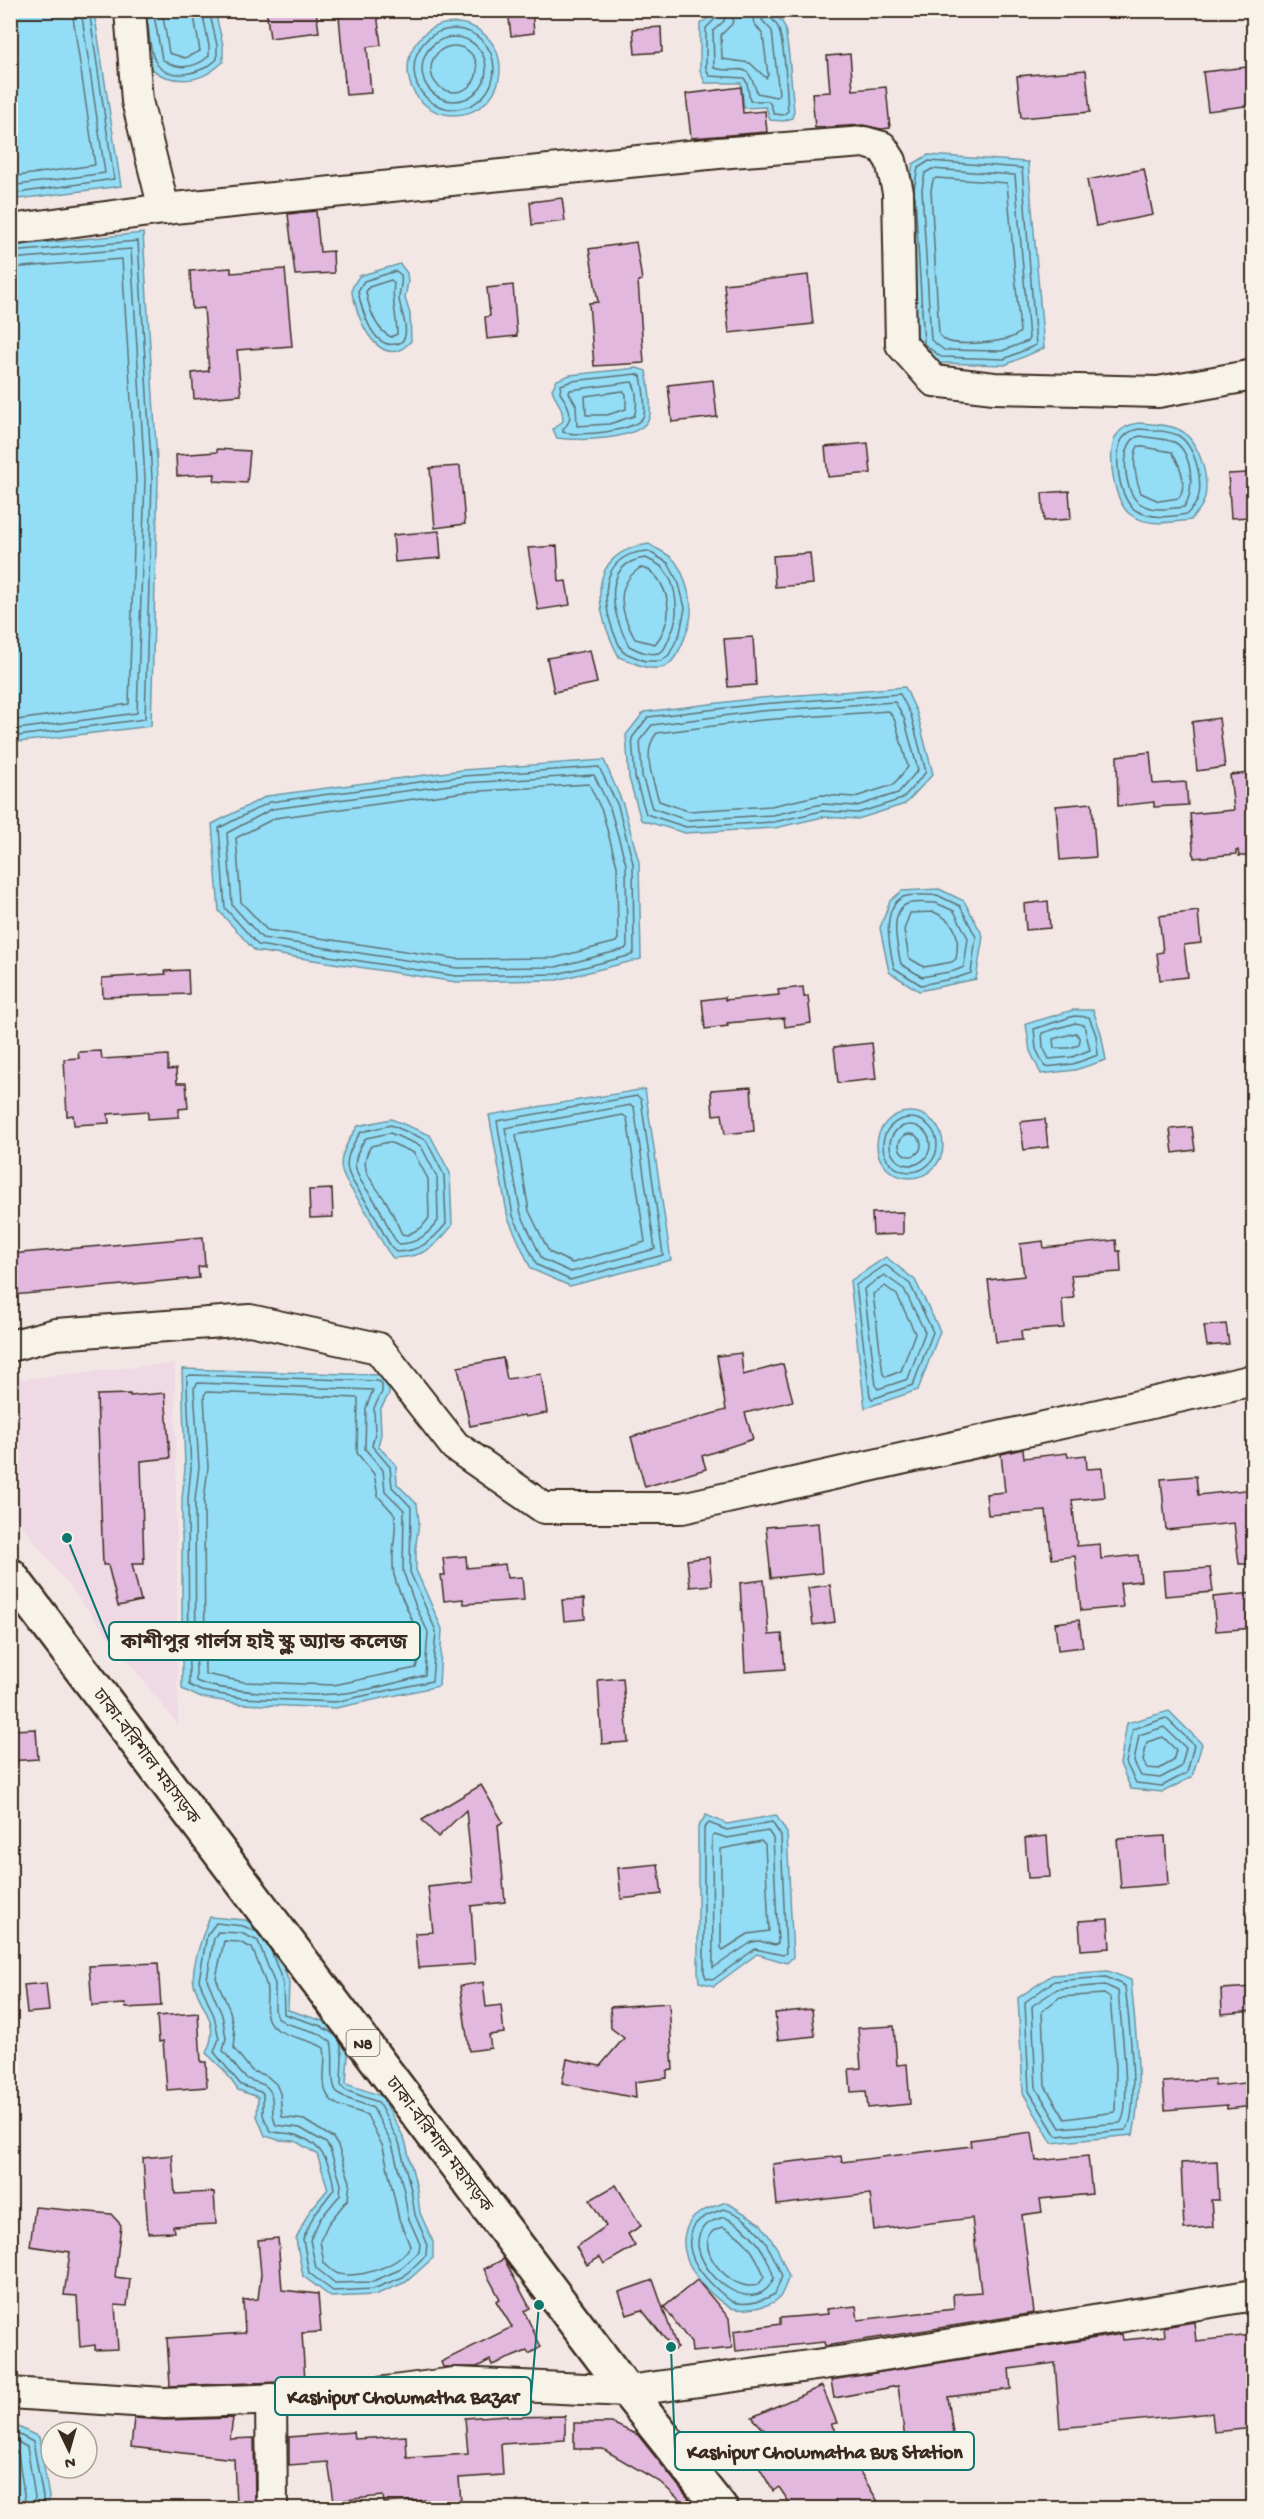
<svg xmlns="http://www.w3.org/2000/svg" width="1264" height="2519" font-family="'Gochi Hand','Noto Sans Bengali',sans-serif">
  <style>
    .built { fill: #eed9e4; fill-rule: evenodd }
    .water { fill: #94ddf6; stroke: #7095a0; stroke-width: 1.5 }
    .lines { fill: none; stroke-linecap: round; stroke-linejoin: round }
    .shore { stroke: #5f7274; stroke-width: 1.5 }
    .building { fill: #e2b8df; stroke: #3b2a1e; stroke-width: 1.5 }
    .minor-casing { stroke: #3b2a1e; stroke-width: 34 }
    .trunk-casing { stroke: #3b2a1e; stroke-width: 38 }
    .minor { stroke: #f7f3e8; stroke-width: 30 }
    .trunk { stroke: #f7f3e8; stroke-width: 33 }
    .labels { text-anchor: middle; stroke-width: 4.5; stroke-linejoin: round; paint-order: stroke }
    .shield { fill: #f7f3e8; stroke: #73665b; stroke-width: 1.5 }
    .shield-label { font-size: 16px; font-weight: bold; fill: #3b2a1e }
    .street-label { font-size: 18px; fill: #3b2a1e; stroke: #f7f3e8 }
    .leader { fill: none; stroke: #0f766e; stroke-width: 2 }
    .callout-dot { fill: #0f766e; stroke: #f7f3e8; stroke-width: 2 }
    .callout { fill: #f7f3e8; stroke: #0f766e; stroke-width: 2 }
    .callout-label { font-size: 20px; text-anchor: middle; font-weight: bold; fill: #3b2a1e }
  </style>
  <rect width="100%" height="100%" fill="#f3e7e6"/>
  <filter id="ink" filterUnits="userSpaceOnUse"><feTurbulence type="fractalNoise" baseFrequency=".0167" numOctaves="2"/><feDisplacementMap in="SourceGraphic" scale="12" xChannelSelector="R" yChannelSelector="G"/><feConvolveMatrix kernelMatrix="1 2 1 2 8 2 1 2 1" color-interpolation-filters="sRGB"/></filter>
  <g filter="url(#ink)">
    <path class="built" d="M 175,1363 L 178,1725 L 11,1512 L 11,1380 ZM 130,1394 L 133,1467 L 100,1468 L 97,1395 ZM 165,1394 L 170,1458 L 138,1461 ZM 142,1487 L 144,1563 L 104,1565 L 101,1488 Z"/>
    <g class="water">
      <path d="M 140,10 L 215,11 L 223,45 L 223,62 C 206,78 189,84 166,77 C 160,75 155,73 151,67 C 141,52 143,27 140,10 Z"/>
      <path d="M 10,11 L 94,11 L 121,186 L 11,200 Z"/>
      <path d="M 717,11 L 768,11 L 781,20 L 785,27 L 789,56 L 794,111 L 792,118 L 784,121 L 770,120 L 766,107 L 744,108 L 741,83 L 705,83 L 700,70 L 700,24 Z"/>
      <circle cx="454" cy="69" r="46"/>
      <path d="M 928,155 L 1028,162 L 1044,348 L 1005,365 L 939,363 L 917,347 L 908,189 L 913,164 Z"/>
      <path d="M 143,233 L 158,478 L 151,726 L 11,743 L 11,246 Z"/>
      <path d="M 400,264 L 407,273 L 408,282 L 405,298 L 410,314 L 411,341 C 384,372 360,327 355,303 C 354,299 351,293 352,289 C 353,285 357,280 359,276 Z"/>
      <path d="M 637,368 L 646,371 C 648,382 653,408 649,418 C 641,441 577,441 557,438 L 553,429 L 563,421 C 563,405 556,403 552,389 L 557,380 L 570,375 Z"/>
      <path d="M 1139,423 C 1151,424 1169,424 1180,430 C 1200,441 1213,485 1202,505 C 1200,510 1194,515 1191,520 C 1171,522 1149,527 1131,515 C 1114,504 1106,454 1116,436 C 1121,428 1130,424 1139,423 Z"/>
      <path d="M 649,544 C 656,549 667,553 673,559 C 683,569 689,592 691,606 C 693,621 679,661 664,667 C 650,672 632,662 619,657 C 596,613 582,553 649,544 Z"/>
      <path d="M 905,687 L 917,713 L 933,774 L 905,804 L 858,819 L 823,817 L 775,828 L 685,833 L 641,820 L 629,778 L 626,735 L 644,712 L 760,698 Z"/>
      <path d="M 604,760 L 623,804 L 639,862 L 641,959 L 557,980 L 456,982 L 255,951 L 219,911 L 212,824 L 267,796 L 463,770 Z"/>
      <path d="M 939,889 L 964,901 L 983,936 L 976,979 L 919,991 L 889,972 L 880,928 L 890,901 L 902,891 Z"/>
      <path d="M 1073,1010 L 1093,1010 L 1101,1033 L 1106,1060 L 1075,1070 L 1041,1074 L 1030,1051 L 1026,1024 Z"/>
      <path d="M 645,1089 L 671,1260 L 570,1286 L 531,1269 L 508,1218 L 489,1115 Z"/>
      <circle cx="910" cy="1145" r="33"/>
      <path d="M 391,1119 L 430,1135 L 450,1173 L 452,1226 C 433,1249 424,1257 393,1258 C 381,1244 376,1229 367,1213 C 344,1175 327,1170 358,1126 Z"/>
      <path d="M 886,1257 L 915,1280 L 940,1331 L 918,1390 L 865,1408 L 850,1281 Z"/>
      <path d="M 182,1369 L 380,1375 L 389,1380 L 389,1394 L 380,1410 L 381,1434 L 378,1446 L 396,1465 L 397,1484 L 417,1504 L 419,1522 L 416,1544 L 416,1570 L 442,1629 L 439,1686 L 336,1708 L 241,1704 L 199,1697 L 182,1689 L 182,1499 L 185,1468 Z"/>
      <path d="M 1169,1711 L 1202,1744 L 1192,1777 L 1163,1792 L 1131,1789 L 1120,1764 L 1127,1723 Z"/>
      <path d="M 706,1815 L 727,1824 L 776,1815 L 787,1833 L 793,1957 L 787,1963 L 757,1954 L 714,1986 L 699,1982 L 698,1973 L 698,1827 Z"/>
      <path d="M 210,1917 L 245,1920 L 269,1931 L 289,1982 L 288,2010 L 323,2021 L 345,2034 L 348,2055 L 346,2084 L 382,2096 L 405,2140 L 417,2189 L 420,2213 L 433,2242 L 433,2258 L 406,2282 L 375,2295 L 331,2297 L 303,2276 L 296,2239 L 309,2212 L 328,2189 L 317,2154 L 295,2141 L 279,2140 L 265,2136 L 257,2116 L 258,2097 L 238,2090 L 224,2070 L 206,2053 C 221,2023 202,2011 194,1984 C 190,1970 204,1930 210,1917 Z"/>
      <path d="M 1108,1971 L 1131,1980 C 1135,2031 1144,2084 1133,2135 L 1052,2143 L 1023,2093 L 1018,1998 L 1052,1975 Z"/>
      <path d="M 726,2202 L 760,2223 L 777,2248 L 789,2277 C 786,2283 783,2294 779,2298 C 769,2308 738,2313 727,2306 C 703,2290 673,2255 688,2225 C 695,2211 713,2207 726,2202 Z"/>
      <path d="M 10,2423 L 39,2437 L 49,2497 L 48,2508 L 11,2508 Z"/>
    </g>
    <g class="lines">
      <g class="shore">
        <path d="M 153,10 L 162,59 C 177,71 196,68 209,56 L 209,46 L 202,10"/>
        <path d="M 162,10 L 169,53 L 185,58 L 200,51 L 193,10"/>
        <path d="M 719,10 L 718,16 L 706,28 L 706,68 L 709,76 L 744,78 L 747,83 L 750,101 L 768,101 L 771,105 L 774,114 L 783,115 L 788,111 C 786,85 786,55 779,30 C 777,22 769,19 768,10"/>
        <path d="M 726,10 L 724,21 L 713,31 L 714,68 C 741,76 746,56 757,93 L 776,97 L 779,94 L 772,31 L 762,20 L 760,10"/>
        <path d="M 735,10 L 732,24 L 721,35 L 722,59 L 750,63 L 766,78 L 768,75 L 763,35 L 754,23 L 751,10"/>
        <path d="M 148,24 C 149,36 150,51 155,61 C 166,83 203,74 217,59 L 217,45 L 209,10"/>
        <circle cx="454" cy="69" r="40"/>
        <circle cx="454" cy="69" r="32"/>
        <circle cx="454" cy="69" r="23"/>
        <path d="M 932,169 L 1015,175 L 1029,338 L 1028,341 L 1002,351 L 944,350 L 931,340 L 922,189 L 925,173 Z"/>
        <path d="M 10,177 L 95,165 L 72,10"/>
        <path d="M 936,178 L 1007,183 L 1020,332 C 1011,343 960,346 947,341 C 945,340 940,336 939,335 L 931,190 L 933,180 Z"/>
        <path d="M 10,186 L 105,173 L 81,10"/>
        <path d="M 914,189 L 918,168 L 929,161 L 1022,168 L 1036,345 L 1004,359 L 941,357 L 924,344 L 915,196"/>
        <path d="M 10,194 L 114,179 L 89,10"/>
        <path d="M 10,252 L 138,241 L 152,479 L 145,719 L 10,737"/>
        <path d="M 10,259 L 131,249 L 145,479 L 137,713 L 10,730"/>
        <path d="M 10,268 L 122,259 L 136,479 L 129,704 L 10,721"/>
        <path d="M 396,271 L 401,275 C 403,283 399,290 399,299 C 400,309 410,331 403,340 C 401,343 398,344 395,344 C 372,349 361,307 358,291 L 364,281 Z"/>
        <path d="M 391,280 L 394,283 C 391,301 397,316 397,334 L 391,337 C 375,330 369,308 366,292 L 369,287 Z"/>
        <path d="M 636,374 L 641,376 C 643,387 646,404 644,415 C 639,432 577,437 563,432 L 563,429 C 576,418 568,404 560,393 L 561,385 L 572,381 Z"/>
        <path d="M 632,382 C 637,389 638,407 634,416 L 609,424 L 577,426 L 576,405 L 569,393 L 570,390 Z"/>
        <path d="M 623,391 L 626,394 L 626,409 L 607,415 L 586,415 L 585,396 Z"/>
        <path d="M 1139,429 C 1150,430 1166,430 1177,435 C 1195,443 1206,486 1196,503 C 1194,507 1190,511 1187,514 C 1170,517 1153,519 1137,511 C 1119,503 1112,452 1123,438 C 1128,432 1132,430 1139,429 Z"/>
        <path d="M 1140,436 C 1150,438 1164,438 1174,442 C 1192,450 1196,491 1184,507 C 1169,509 1150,512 1138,502 C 1124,492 1118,440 1140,436 Z"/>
        <path d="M 1138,446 L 1172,452 C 1180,465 1188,483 1179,498 L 1159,501 L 1141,493 C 1136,480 1131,459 1138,446 Z"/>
        <path d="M 648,551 L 668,563 L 679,584 L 685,608 L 680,633 L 669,655 L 661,661 L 645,661 L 623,652 C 603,618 590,554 648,551 Z"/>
        <path d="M 646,558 C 651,561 659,564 663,568 C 678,585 680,617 670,636 C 668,641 665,650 661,652 C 651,657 637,650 629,646 C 613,618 598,563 646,558 Z"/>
        <path d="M 640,568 C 657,568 668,593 668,609 C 669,620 662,636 655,644 L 635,639 C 621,614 613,586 640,568 Z"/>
        <path d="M 900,694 L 911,715 L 926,772 L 902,799 L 858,813 L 822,811 L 774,822 L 686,827 L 646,814 L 635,777 L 632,738 L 648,717 L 760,704 Z"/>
        <path d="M 895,702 L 904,718 L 918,770 L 898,793 L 857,806 L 822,804 L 773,815 L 687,820 L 652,808 L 642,776 L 640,740 L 652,725 L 761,711 Z"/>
        <path d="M 889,711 L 895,721 L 908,767 L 893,785 L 855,797 L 821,795 L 771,806 L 688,811 L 659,801 C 653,780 641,751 657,733 L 762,720 Z"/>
        <path d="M 599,767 L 618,806 L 633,863 L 634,952 L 632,955 L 557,974 L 456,976 L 258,945 L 225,908 L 219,828 L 270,802 L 464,776 Z"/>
        <path d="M 594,775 L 610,808 L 626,864 L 627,946 L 625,949 L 556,967 L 457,968 L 262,938 L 232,905 L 227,833 L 272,809 L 464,783 Z"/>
        <path d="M 589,784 L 602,811 L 617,866 L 618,939 L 616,942 L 554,958 L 457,959 L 267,930 L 241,902 L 236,838 L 275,818 L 465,792 Z"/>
        <path d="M 937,895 L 960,906 L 976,937 L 971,973 L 956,978 L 921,985 L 894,968 C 890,950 880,908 903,897 C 912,893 928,896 937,895 Z"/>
        <path d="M 936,903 L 954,911 L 968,938 L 964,967 L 954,971 L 922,977 L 901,964 C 898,950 888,912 907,904 C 914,901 928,903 936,903 Z"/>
        <path d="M 934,912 C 957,922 960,936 956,959 L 952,962 L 924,967 L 909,958 L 904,930 L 910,913 Z"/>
        <path d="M 1074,1016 L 1089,1017 L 1096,1035 L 1098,1055 L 1073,1064 L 1045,1067 L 1036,1049 L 1034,1029 Z"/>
        <path d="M 1075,1023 L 1084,1025 L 1090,1050 L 1072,1057 L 1049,1059 L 1043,1047 L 1042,1033 Z"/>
        <path d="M 1076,1033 L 1080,1039 L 1079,1045 L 1069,1048 L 1054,1048 L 1053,1039 Z"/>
        <path d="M 637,1096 L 641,1099 L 663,1255 L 570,1280 L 537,1265 L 513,1216 L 497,1121 Z"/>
        <path d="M 631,1105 L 634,1107 L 655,1249 L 571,1272 L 542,1259 L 521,1214 L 505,1128 Z"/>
        <path d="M 623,1115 L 627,1118 L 645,1242 L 572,1263 L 549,1252 L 529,1211 L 516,1135 Z"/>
        <circle cx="910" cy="1145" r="27"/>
        <path d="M 391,1125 L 426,1140 L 444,1175 L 446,1224 C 432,1241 419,1252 396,1252 C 384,1240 381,1225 372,1211 C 353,1178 333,1171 361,1132 Z"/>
        <circle cx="910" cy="1145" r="20"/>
        <path d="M 390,1133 L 421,1146 L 437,1177 L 438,1221 C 428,1234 417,1244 399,1244 C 389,1235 386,1219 379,1208 C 364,1181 342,1171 366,1138 Z"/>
        <circle cx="910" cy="1145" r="11"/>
        <path d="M 389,1142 L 414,1153 L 428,1179 L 429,1218 L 421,1228 L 407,1235 L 402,1234 C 396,1222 392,1210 385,1200 C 373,1182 356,1168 371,1146 Z"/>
        <path d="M 884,1266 L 887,1266 L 910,1284 L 933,1332 L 913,1385 L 872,1399 L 870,1396 L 856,1285 Z"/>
        <path d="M 884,1275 L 904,1289 L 925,1332 L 908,1379 L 878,1389 L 876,1386 L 864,1289 Z"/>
        <path d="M 885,1286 L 897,1295 L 915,1333 L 901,1371 L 886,1377 L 883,1374 L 873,1294 Z"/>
        <path d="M 190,1375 L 378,1381 L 382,1384 L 382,1392 L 374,1408 L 375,1433 L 372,1446 L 390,1467 L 392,1487 L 411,1507 L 410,1572 L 436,1631 L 432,1681 L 335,1702 L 242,1698 L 201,1691 L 189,1685 L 188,1499 L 191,1468 L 187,1388 L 187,1377 Z"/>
        <path d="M 198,1383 L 373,1390 L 366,1408 L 365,1449 L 383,1470 L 385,1491 L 404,1510 L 403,1571 L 416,1607 L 428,1632 L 425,1675 C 402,1682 358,1693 334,1694 C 307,1696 218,1692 196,1681 L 195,1500 L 199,1467 L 194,1388 Z"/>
        <path d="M 207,1392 L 358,1398 L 357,1453 L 374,1474 L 378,1496 L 395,1515 C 397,1535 390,1555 394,1575 C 402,1609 428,1632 416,1668 L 334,1685 L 244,1682 L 205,1674 L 204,1500 L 208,1467 L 204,1395 Z"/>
        <path d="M 1166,1718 L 1194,1745 L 1187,1773 L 1162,1786 L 1136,1783 L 1126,1763 L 1133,1729 Z"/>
        <path d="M 1164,1727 L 1186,1748 L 1181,1767 L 1160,1778 L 1141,1776 L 1134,1762 L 1139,1735 Z"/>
        <path d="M 1163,1737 L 1176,1750 L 1173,1761 L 1159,1769 L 1147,1768 L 1143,1761 L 1147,1742 Z"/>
        <path d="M 772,1822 L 781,1836 L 786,1953 L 783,1955 L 755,1949 L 714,1979 L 706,1978 L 704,1972 L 704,1828 L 709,1823 L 727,1830 Z"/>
        <path d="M 768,1831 L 773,1838 L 778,1943 L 775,1945 L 759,1941 L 752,1942 L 713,1968 L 712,1836 L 715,1834 L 727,1838 Z"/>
        <path d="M 761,1841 L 765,1844 L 769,1931 L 748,1934 L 723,1950 L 721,1948 L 721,1849 Z"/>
        <path d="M 218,1932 L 241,1933 L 258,1941 L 275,1984 L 275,2010 L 278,2018 L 285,2023 L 318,2033 L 331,2042 C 336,2057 327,2089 341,2096 C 351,2101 363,2103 373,2108 L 392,2144 L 404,2191 L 408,2217 L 420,2244 L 419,2252 L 399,2270 L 371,2282 L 335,2283 L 316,2268 L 310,2240 L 320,2219 L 340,2195 L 341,2184 L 330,2149 L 326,2143 L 300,2128 L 276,2125 C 270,2113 275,2101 270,2091 C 265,2081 253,2084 245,2077 C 237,2070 231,2059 223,2051 L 226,2038 L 222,2015 L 207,1979 L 214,1938 Z"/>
        <path d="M 257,1932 L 243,1926 L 216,1923 L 207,1935 L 199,1980 L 214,2016 L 219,2039 L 214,2052 L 241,2085 L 263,2093 L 263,2115 L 270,2131 C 279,2134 290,2132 299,2136 C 323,2145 331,2165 334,2189 L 314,2215 L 303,2239 L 309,2273 L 333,2291 L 373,2289 L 403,2277 L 426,2255 L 427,2243 L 415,2215 L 411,2190 L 399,2142 L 378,2102 L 345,2090 L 341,2085 L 342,2055 L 340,2041"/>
        <path d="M 224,1941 L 239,1942 L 252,1948 C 257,1960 262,1972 266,1984 C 270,1999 260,2017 275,2028 C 289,2039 309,2038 324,2048 C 328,2065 316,2091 335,2103 C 344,2109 357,2110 367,2115 L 383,2147 L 399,2219 L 410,2246 C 400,2266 361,2278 339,2274 C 334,2273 328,2267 324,2263 L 320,2241 L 328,2224 L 348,2199 L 350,2182 L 338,2146 L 333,2138 L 304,2120 L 282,2117 L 280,2093 L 276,2084 L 267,2076 L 252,2071 L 234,2049 L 235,2037 L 230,2011 L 216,1978 Z"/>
        <path d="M 270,1948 L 283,1983 L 284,2014 L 321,2026 L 335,2035"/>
        <path d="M 1106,1977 L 1125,1986 C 1128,2012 1141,2112 1126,2130 L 1056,2136 L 1029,2091 L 1025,2002 L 1054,1981 Z"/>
        <path d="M 1105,1985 L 1118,1991 C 1120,2015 1133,2108 1120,2123 L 1060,2128 L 1036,2088 L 1032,2006 L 1057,1989 Z"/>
        <path d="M 1104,1994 L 1110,1998 L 1116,2067 L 1115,2112 L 1065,2119 L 1045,2086 L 1042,2011 L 1060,1997 Z"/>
        <path d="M 724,2209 C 756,2219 770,2247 782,2276 L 775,2294 C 762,2301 745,2307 731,2301 C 727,2299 723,2294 720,2292 C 703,2277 681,2253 693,2228 C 699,2216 713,2213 724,2209 Z"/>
        <path d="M 724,2217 C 750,2228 766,2250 774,2278 C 753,2326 683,2263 701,2231 C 705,2222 716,2220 724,2217 Z"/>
        <path d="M 723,2227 C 745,2237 756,2254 764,2276 C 753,2308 689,2256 713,2231 Z"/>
        <path d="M 10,2430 L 33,2442 L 43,2497 L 42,2508"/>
        <path d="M 10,2438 L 27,2447 L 35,2497 L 35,2508"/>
        <path d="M 10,2448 L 18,2453 L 26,2508"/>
      </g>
    </g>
    <g class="building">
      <path d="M 266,10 L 316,10 L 319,32 L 270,38 Z"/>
      <path d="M 508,10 L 532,10 L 534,33 L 511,36 Z"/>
      <path d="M 377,13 L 381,45 L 367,47 L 371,93 L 346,95 L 339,16 Z"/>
      <path d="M 661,27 L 662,52 L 635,54 L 633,29 Z"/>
      <path d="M 850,54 L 853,90 L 886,87 L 890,128 L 881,129 L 863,125 L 815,128 L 812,93 L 830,92 L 827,56 Z"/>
      <path d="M 1247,67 L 1252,105 L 1208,111 L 1203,72 Z"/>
      <path d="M 1086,70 L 1090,112 L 1021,118 L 1017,76 Z"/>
      <path d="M 741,87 L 743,113 L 765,111 L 767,132 L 691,138 L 686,94 Z"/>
      <path d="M 1144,169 L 1153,215 L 1096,226 L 1087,180 Z"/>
      <path d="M 562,198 L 565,221 L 532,225 L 530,202 Z"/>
      <path d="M 316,211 L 320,252 L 333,251 L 334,273 L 295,275 L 288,214 Z"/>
      <path d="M 636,242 L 642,280 L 638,281 L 644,363 L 594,366 L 589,303 L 598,302 L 589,249 Z"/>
      <path d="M 231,268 L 231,273 L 285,269 L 292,346 L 237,350 L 241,395 L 194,399 L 192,373 L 209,371 L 204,308 L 192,309 L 190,271 Z"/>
      <path d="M 808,275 L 813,324 L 729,333 L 724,284 Z"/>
      <path d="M 513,285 L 517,336 L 487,339 L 485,317 L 490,316 L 487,288 Z"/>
      <path d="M 713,380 L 717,417 L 672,422 L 668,385 Z"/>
      <path d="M 868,443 L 871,473 L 828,477 L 825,447 Z"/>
      <path d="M 217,449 L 250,451 L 247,483 L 214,481 L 215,474 L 177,476 L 176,455 L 217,452 Z"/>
      <path d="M 460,466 L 465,524 L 435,528 L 430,468 Z"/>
      <path d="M 1248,473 L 1252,517 L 1231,518 L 1228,474 Z"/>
      <path d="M 1069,491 L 1071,519 L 1044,521 L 1042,493 Z"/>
      <path d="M 439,531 L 441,558 L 395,562 L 393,535 Z"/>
      <path d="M 557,546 L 559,582 L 566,581 L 570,605 L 538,610 L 528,548 Z"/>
      <path d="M 810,553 L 813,584 L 775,587 L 773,556 Z"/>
      <path d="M 753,637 L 756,685 L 728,687 L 724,639 Z"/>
      <path d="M 590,650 L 597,683 L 554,692 L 547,658 Z"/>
      <path d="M 1219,718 L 1225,767 L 1197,771 L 1192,722 Z"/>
      <path d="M 1150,752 L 1153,784 L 1186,782 L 1188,805 L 1154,807 L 1154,802 L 1118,806 L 1117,756 Z"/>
      <path d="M 1250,773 L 1254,802 L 1254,856 L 1239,856 L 1238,850 L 1236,851 L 1236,854 L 1194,858 L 1190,814 L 1234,810 L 1230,775 Z"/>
      <path d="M 1092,803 L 1096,857 L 1060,860 L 1056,806 Z"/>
      <path d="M 1048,901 L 1050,928 L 1026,930 L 1024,904 Z"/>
      <path d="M 1198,911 L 1201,943 L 1184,945 L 1188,977 L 1160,980 L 1157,953 L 1163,952 L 1159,916 Z"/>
      <path d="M 188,970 L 189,994 L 103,997 L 102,978 L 166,974 L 165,971 Z"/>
      <path d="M 803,987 L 804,997 L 808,996 L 811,1023 L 785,1027 L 784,1018 L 727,1023 L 728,1026 L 705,1029 L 702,1000 L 725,997 L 725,1000 L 779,995 L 778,990 Z"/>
      <path d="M 872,1043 L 876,1079 L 838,1083 L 834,1047 Z"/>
      <path d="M 101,1051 L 102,1059 L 168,1055 L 168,1070 L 176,1069 L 177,1083 L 186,1083 L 188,1108 L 179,1109 L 179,1117 L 148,1119 L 148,1111 L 108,1114 L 109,1123 L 74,1125 L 73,1115 L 67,1116 L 64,1059 L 79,1058 L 78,1052 Z"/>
      <path d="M 751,1087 L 754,1131 L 725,1134 L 722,1114 L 713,1115 L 711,1090 Z"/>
      <path d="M 1045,1119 L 1048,1147 L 1024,1150 L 1020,1122 Z"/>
      <path d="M 1192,1127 L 1195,1150 L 1173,1153 L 1170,1129 Z"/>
      <path d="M 332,1189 L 333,1217 L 310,1218 L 309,1190 Z"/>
      <path d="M 903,1212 L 903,1234 L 873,1235 L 872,1213 Z"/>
      <path d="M 203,1237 L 205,1266 L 198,1267 L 199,1278 L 13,1295 L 12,1284 L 10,1284 L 10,1254 Z"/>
      <path d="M 1116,1240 L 1117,1251 L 1120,1251 L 1121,1272 L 1071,1275 L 1074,1298 L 1062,1299 L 1064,1328 L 1021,1331 L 1022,1340 L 996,1342 L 988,1280 L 1024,1276 L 1020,1244 L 1043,1241 L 1044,1248 Z"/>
      <path d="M 1226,1324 L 1229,1344 L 1207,1346 L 1204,1326 Z"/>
      <path d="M 741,1353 L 743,1375 L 783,1364 L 793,1401 L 745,1413 L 753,1439 L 702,1456 L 706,1469 L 645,1487 L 631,1437 L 726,1410 L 717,1356 Z"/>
      <path d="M 503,1358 L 507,1379 L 541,1374 L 547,1413 L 525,1417 L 524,1415 L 470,1426 L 458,1367 Z"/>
      <path d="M 165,1393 L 170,1458 L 141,1461 L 144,1564 L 132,1564 L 141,1601 L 118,1606 L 108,1565 L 103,1565 L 97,1395 L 130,1394 L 130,1396 Z"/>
      <path d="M 1023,1449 L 1024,1458 L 1067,1453 L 1068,1457 L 1086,1455 L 1087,1469 L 1102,1468 L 1105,1497 L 1072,1500 L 1077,1546 L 1100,1544 L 1101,1559 L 1138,1555 L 1141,1581 L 1120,1583 L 1123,1607 L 1081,1611 L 1075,1556 L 1052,1559 L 1046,1511 L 988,1515 L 986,1494 L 1005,1492 L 1001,1454 Z"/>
      <path d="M 1196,1476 L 1198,1495 L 1254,1489 L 1254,1564 L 1239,1564 L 1234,1523 L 1166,1530 L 1161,1479 Z"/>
      <path d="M 818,1523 L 822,1573 L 771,1578 L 766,1527 Z"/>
      <path d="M 466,1556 L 467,1568 L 505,1564 L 507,1578 L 522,1577 L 524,1600 L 464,1604 L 463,1599 L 444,1601 L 441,1575 L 445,1575 L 443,1558 Z"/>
      <path d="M 709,1557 L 712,1585 L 690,1587 L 687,1560 Z"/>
      <path d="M 1210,1568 L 1213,1592 L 1165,1596 L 1163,1571 Z"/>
      <path d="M 764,1580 L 769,1635 L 782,1634 L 785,1669 L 745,1672 L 740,1583 Z"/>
      <path d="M 830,1585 L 835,1622 L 813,1625 L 808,1588 Z"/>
      <path d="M 1254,1593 L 1254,1628 L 1216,1631 L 1213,1597 Z"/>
      <path d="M 584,1599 L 585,1619 L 564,1621 L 562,1600 Z"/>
      <path d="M 1079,1620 L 1083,1647 L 1058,1650 L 1055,1623 Z"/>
      <path d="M 623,1678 L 628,1742 L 602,1744 L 598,1680 Z"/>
      <path d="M 36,1729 L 38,1759 L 10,1761 L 10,1730 Z"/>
      <path d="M 481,1785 L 503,1822 L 498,1825 L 505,1902 L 471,1906 L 475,1964 L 418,1968 L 415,1933 L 433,1932 L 428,1887 L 473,1882 L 466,1810 L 438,1837 L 422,1820 Z"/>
      <path d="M 1047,1836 L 1050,1877 L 1028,1878 L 1025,1838 Z"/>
      <path d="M 1165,1836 L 1168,1884 L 1121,1888 L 1117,1839 Z"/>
      <path d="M 658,1864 L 662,1894 L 621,1899 L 618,1868 Z"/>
      <path d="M 1108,1919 L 1110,1948 L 1081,1950 L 1079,1921 Z"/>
      <path d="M 158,1963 L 161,2006 L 126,2008 L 125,2004 L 92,2006 L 89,1966 Z"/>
      <path d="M 483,1982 L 486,2007 L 501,2005 L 504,2033 L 489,2035 L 491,2048 L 469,2051 L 460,1986 Z"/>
      <path d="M 46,1983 L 49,2011 L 27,2013 L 24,1985 Z"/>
      <path d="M 1254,1987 L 1254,2011 L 1222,2014 L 1221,1989 Z"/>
      <path d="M 669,2003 L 673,2070 L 667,2071 L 667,2078 L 635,2082 L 636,2098 L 562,2083 L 567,2059 L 600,2066 L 624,2038 L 611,2028 L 610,2007 Z"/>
      <path d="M 812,2009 L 815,2036 L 778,2040 L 775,2013 Z"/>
      <path d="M 198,2013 L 201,2062 L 206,2062 L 207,2087 L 167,2090 L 163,2041 L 159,2042 L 157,2016 Z"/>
      <path d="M 894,2026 L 897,2065 L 907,2064 L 910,2104 L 868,2108 L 866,2091 L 851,2092 L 849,2069 L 861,2068 L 858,2028 Z"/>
      <path d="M 1215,2079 L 1215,2086 L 1254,2082 L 1254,2106 L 1227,2109 L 1227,2105 L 1165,2110 L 1163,2082 Z"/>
      <path d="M 1032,2132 L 1036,2161 L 1088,2156 L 1092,2194 L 1040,2199 L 1042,2212 L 1022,2215 L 1034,2313 L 825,2346 L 824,2342 L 736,2351 L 734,2331 L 780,2324 L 780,2318 L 828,2314 L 827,2309 L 856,2306 L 858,2320 L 954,2309 L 953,2294 L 981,2292 L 972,2218 L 874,2230 L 870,2194 L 777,2205 L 773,2164 L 841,2156 L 842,2162 L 971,2146 L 970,2140 Z"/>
      <path d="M 172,2155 L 175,2194 L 214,2192 L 216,2224 L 173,2226 L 174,2232 L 148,2233 L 143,2158 Z"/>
      <path d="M 1217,2161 L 1219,2200 L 1211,2200 L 1213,2227 L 1184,2229 L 1181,2163 Z"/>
      <path d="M 616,2185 L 641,2226 L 628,2234 L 635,2246 L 604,2264 L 600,2257 L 587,2265 L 576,2247 L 606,2226 L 590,2200 Z"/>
      <path d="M 35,2207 L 111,2214 L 121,2225 L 115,2277 L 130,2279 L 127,2306 L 115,2305 L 118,2349 L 95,2350 L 95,2345 L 80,2347 L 77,2296 L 64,2295 L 70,2252 L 30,2246 Z"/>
      <path d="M 278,2238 L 282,2290 L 318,2294 L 321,2332 L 302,2333 L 305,2381 L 170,2386 L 167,2338 L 245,2333 L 243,2300 L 258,2299 L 261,2274 L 258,2240 Z"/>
      <path d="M 504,2259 L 530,2308 L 524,2311 L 541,2347 L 529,2354 L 527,2351 L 492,2365 L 490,2360 L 477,2367 L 443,2367 L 441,2362 L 512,2327 L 496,2301 L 500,2299 L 484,2269 Z"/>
      <path d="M 653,2280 L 677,2348 L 674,2350 L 642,2310 L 627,2315 L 619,2292 Z"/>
      <path d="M 697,2280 L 729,2318 L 732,2348 L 692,2352 L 691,2343 L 664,2307 Z"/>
      <path d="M 1194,2322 L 1196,2341 L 1252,2335 L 1254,2428 L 1214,2432 L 1212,2413 L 1060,2428 L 1055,2363 L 1009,2369 L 1011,2389 L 948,2397 L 953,2433 L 905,2439 L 898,2386 L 834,2398 L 831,2380 L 1122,2334 L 1123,2340 L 1165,2336 L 1164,2327 Z"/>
      <path d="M 822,2386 L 837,2423 L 831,2424 L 882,2508 L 793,2508 L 779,2487 L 773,2491 L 757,2464 L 781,2448 L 752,2417 Z"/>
      <path d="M 507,2415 L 508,2417 L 565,2416 L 565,2440 L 501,2444 L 503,2475 L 459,2478 L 461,2502 L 429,2503 L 428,2500 L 384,2503 L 383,2496 L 334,2501 L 328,2462 L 289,2465 L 289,2437 L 353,2432 L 354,2439 L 406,2436 L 407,2458 L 468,2454 L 465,2418 Z"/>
      <path d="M 134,2418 L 165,2420 L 233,2418 L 230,2439 L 254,2438 L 255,2503 L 236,2504 L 234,2459 L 131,2447 Z"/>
      <path d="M 574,2423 L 612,2423 L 638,2435 L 689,2499 L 684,2504 L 660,2482 L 603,2449 L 574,2449 Z"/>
    </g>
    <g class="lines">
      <defs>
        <g id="minor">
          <path d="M 130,10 L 137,101 L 164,209"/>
          <path d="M 10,230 L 164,209 L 718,153 L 864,142 L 882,147 L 891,161 L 898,192 L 901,344 L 934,381 L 994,388 L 1158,392 L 1254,375"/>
          <path d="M 10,1346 L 56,1334 L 250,1320 L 378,1348 L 455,1446 L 544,1508 L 682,1508 L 1254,1380"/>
          <path d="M 10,2393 L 164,2403 L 347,2397 L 455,2383 L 627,2391 L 859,2359 L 1254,2295"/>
          <path d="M 271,2399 L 272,2508"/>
        </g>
        <path id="trunk" d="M 10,1575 L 627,2391 L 720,2508"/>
      </defs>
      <use href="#minor" class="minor-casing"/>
      <use href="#trunk" class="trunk-casing"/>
      <use href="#minor" class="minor"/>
      <use href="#trunk" class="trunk"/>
    </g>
  </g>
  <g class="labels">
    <rect class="shield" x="346.5" y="2030" width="33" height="26" rx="4.5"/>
    <g class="shield-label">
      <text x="363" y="2049">N8</text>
    </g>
    <g class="street-label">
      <text transform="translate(147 1756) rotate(53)" y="6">ঢাকা-বরিশাল মহাসড়ক</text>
      <text transform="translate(440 2144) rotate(53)" y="6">ঢাকা-বরিশাল মহাসড়ক</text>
    </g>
  </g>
  <path class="leader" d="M67 1538L109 1641M539 2305L531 2396M671 2347L675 2451"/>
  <g class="callout-dot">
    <circle cx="67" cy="1538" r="6"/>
    <circle cx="539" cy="2305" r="6"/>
    <circle cx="671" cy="2347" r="6"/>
  </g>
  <g class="callout">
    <rect x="109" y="1622" width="311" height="38" rx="6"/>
    <rect x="275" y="2377" width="256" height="38" rx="6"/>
    <rect x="675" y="2432" width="299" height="38" rx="6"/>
  </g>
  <g class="callout-label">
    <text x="264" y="1648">কাশীপুর গার্লস হাই স্কুল অ্যান্ড কলেজ</text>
    <text x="403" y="2403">Kashipur Chowmatha Bazar</text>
    <text x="825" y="2458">Kashipur Chowmatha Bus Station</text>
  </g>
  <rect width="1264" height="2519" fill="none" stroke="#f7f3e8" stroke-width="36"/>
  <rect x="18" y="18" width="1228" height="2483" fill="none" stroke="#3b2a1e" stroke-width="2" filter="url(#ink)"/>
  <g transform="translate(69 2450) rotate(175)"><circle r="28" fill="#f7f3e8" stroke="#aca397" stroke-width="1.5"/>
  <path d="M0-4.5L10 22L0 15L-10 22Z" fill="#3b2a1e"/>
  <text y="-9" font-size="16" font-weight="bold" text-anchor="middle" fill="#3b2a1e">N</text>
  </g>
</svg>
